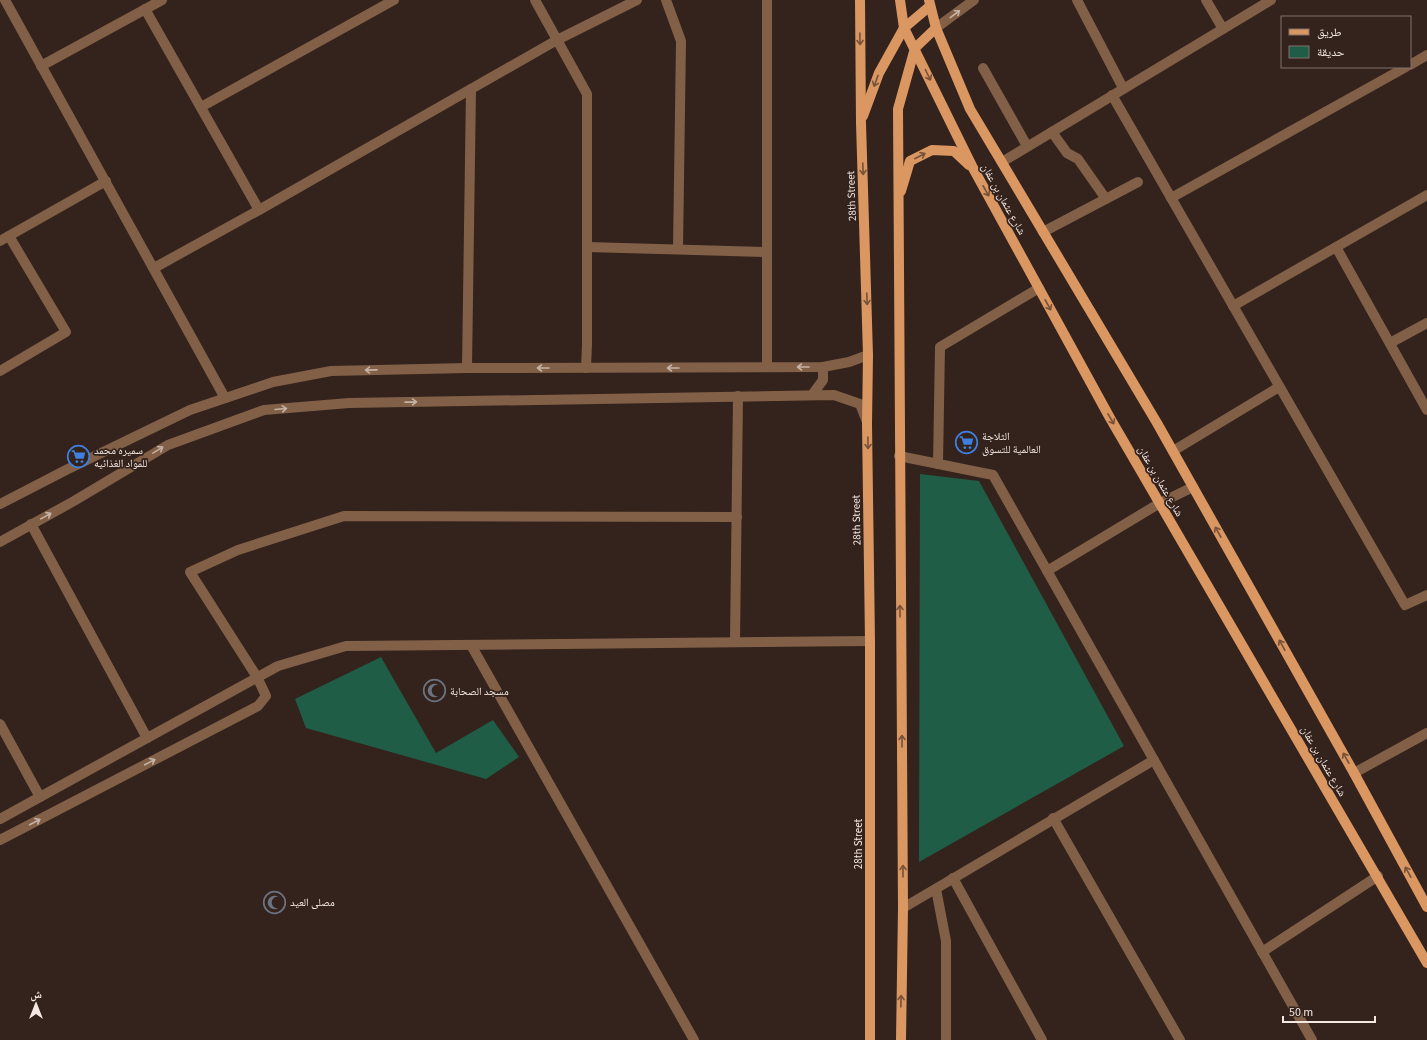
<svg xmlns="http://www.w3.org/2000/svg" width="1427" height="1040" font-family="'Source Sans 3','Noto Naskh Arabic',sans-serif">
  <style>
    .green { fill: #1f5d46 }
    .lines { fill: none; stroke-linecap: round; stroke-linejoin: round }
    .minor { stroke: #816047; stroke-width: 10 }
    .major { stroke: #db9762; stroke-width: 10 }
    .oneway { stroke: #c6b2a5 }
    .oneway2 { stroke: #775138 }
    .labels { text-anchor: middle; stroke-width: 3.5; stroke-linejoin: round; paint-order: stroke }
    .street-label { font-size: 11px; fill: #f4e8e3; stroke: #34221c }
    .poi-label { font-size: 11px; fill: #f4e8e3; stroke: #34221c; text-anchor: start }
  </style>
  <rect width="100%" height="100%" fill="#34221c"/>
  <g class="green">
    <path d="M 920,474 L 979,481 L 1124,746 L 919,862 Z"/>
    <path d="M 381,657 L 436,753 L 493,720 L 519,757 L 486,779 L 306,728 L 295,699 Z"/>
  </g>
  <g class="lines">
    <g class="minor">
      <path d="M 5,0 L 225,398"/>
      <path d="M 535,0 L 587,94 L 587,344 L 586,368"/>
      <path d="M 666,0 L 681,41 L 678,249"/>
      <path d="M 767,0 L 767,367"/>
      <path d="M 1077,0 L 1123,88"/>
      <path d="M 1206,0 L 1223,29"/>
      <path d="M 145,9 L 259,210"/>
      <path d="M 936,28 L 974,0"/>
      <path d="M 1410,65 L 1427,55"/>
      <path d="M 41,66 L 162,0"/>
      <path d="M 983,68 L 1027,146"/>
      <path d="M 1112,95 L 1405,605 L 1427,595"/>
      <path d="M 201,107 L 394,0"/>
      <path d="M 1052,132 L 1067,153 L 1078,159 L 1106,199"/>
      <path d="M 1002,162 L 1271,0"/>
      <path d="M 1171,198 L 1406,67"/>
      <path d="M 1043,232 L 1138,182"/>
      <path d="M 0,241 L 106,181"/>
      <path d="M 587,247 L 767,252"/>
      <path d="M 1336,247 L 1427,410"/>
      <path d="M 154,268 L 259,210 L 557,40 L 637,0"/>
      <path d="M 1233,306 L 1427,195"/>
      <path d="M 1390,343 L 1427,323"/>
      <path d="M 467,368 L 471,89"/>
      <path d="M 0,371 L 66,332 L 9,236"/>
      <path d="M 812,395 L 823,380 L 823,367"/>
      <path d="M 1173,451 L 1279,387"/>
      <path d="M 899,456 L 993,475 L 1312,1040"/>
      <path d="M 938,464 L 940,347 L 1039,288"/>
      <path d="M 0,504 L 66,470 L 190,410 L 273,382 L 331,371 L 467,368 L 823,367 L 849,362 L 868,355"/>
      <path d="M 31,524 L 147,738"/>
      <path d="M 0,542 L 74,501 L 168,445 L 264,410 L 349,403 L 834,395 L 860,404 L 867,422"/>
      <path d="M 1047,571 L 1160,503 L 1193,487"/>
      <path d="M 735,642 L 738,396"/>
      <path d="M 471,645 L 694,1040"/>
      <path d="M 0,724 L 40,797"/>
      <path d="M 1354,773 L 1427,733"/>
      <path d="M 1053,818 L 1180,1040"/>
      <path d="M 0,819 L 278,666 L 346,646 L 870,641"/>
      <path d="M 0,840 L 258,706 L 266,696 L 257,677 L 190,572 L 238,550 L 344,516 L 737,517"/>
      <path d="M 953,878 L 1042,1040"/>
      <path d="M 936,889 L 946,941 L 946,1040"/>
      <path d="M 903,908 L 1154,760"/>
      <path d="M 1262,952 L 1378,876"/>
    </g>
    <g class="major">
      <path d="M 860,0 L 861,123 L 868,355 L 867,424 L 870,641 L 870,1040"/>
      <path d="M 900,0 L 904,28 L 973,168 L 1110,418 L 1427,963"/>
      <path d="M 929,0 L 936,28 L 970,109 L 1157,423 L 1354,773 L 1427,907"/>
      <path d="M 863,116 L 879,73 L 904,28 L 930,6"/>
      <path d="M 901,191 L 910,161 L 932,150 L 954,151 L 969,165"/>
      <path d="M 901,1040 L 903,908 L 898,109 L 915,48 L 936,28"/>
    </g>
  </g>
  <defs><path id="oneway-shaft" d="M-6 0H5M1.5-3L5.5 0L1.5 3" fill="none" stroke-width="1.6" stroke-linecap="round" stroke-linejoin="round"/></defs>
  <g class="oneway">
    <use href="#oneway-shaft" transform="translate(955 14) rotate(-37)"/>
    <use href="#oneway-shaft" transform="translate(803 367) rotate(180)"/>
    <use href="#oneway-shaft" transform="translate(543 368) rotate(-180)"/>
    <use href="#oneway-shaft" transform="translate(673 368) rotate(180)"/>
    <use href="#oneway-shaft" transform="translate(371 370) rotate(179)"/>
    <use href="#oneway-shaft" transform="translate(411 402) rotate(-1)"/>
    <use href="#oneway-shaft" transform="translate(281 409) rotate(-5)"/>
    <use href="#oneway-shaft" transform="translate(158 450) rotate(-31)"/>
    <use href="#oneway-shaft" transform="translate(46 516) rotate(-29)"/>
    <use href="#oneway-shaft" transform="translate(150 762) rotate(-28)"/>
    <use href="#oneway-shaft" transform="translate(35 822) rotate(-28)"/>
  </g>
  <g class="oneway2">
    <use href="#oneway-shaft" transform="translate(860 39) rotate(89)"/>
    <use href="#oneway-shaft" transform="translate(928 75) rotate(64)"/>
    <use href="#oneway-shaft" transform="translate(876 81) rotate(110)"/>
    <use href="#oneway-shaft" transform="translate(920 156) rotate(-27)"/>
    <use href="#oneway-shaft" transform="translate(863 169) rotate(88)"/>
    <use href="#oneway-shaft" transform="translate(986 191) rotate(61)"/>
    <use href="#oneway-shaft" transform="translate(867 299) rotate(88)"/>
    <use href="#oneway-shaft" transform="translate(1048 305) rotate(61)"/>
    <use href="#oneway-shaft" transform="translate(1111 419) rotate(60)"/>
    <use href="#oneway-shaft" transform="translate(868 443) rotate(89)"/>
    <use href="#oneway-shaft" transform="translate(1218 532) rotate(-119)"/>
    <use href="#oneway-shaft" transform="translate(900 611) rotate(-90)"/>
    <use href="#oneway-shaft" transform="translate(1282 645) rotate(-119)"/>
    <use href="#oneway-shaft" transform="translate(902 741) rotate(-90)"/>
    <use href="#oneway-shaft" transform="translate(1346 758) rotate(-119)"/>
    <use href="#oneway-shaft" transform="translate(903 871) rotate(-90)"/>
    <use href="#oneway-shaft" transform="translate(1408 872) rotate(-119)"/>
    <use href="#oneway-shaft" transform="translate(901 1001) rotate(-89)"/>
  </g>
  <defs>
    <symbol id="supermarket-ring" viewBox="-11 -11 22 22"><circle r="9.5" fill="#34221c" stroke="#3f7fe0" stroke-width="1.5"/><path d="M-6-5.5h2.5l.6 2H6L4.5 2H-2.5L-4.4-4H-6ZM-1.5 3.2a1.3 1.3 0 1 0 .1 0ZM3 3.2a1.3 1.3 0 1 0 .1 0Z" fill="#3f7fe0"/></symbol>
    <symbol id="mosque-ring" viewBox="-11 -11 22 22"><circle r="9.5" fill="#34221c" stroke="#6b7280" stroke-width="1.5"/><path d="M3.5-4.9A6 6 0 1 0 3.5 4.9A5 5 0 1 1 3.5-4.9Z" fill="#6b7280"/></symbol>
  </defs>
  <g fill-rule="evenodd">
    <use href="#supermarket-ring" x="954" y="430" width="25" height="25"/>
    <use href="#supermarket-ring" x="66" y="444" width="25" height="25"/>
    <use href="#mosque-ring" x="422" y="678" width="25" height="25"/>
    <use href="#mosque-ring" x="262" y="890" width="25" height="25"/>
  </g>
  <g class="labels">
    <g class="street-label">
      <text transform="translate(851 196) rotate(-92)" y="4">28th Street</text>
      <text transform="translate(1004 199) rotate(61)" y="4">شارع عثمان بن عفان</text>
      <text transform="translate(1161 481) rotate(60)" y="4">شارع عثمان بن عفان</text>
      <text transform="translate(856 520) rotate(-91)" y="4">28th Street</text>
      <text transform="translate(1324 761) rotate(60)" y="4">شارع عثمان بن عفان</text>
      <text transform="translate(858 844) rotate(-90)" y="4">28th Street</text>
    </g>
    <g class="poi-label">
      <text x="982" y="440">الثلاجة<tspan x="982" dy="13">العالمية للتسوق</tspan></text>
      <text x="94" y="454">سميره محمد<tspan x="94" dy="13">للمواد الغذائيه</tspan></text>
      <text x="450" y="695">مسجد الصحابة</text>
      <text x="290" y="906">مصلى العيد</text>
    </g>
  </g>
  <rect x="1281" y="16" width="130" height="52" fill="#34221c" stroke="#81716c"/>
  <rect x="1289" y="29" width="20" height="6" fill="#db9762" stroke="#81716c"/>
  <text x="1317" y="36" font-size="12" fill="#f4e8e3">طريق</text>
  <rect x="1289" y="46" width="20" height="12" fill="#1f5d46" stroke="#81716c"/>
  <text x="1317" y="56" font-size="12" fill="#f4e8e3">حديقة</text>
  <g transform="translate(36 1004)" stroke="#34221c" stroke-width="3" paint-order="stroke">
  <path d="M0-3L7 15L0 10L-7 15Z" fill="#f4e8e3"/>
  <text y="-6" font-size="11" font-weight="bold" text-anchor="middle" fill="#f4e8e3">ش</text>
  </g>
  <path d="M1283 1016v6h92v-6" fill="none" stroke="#f4e8e3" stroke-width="2"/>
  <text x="1289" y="1016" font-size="12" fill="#f4e8e3" stroke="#34221c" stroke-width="3" paint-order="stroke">50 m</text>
</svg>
